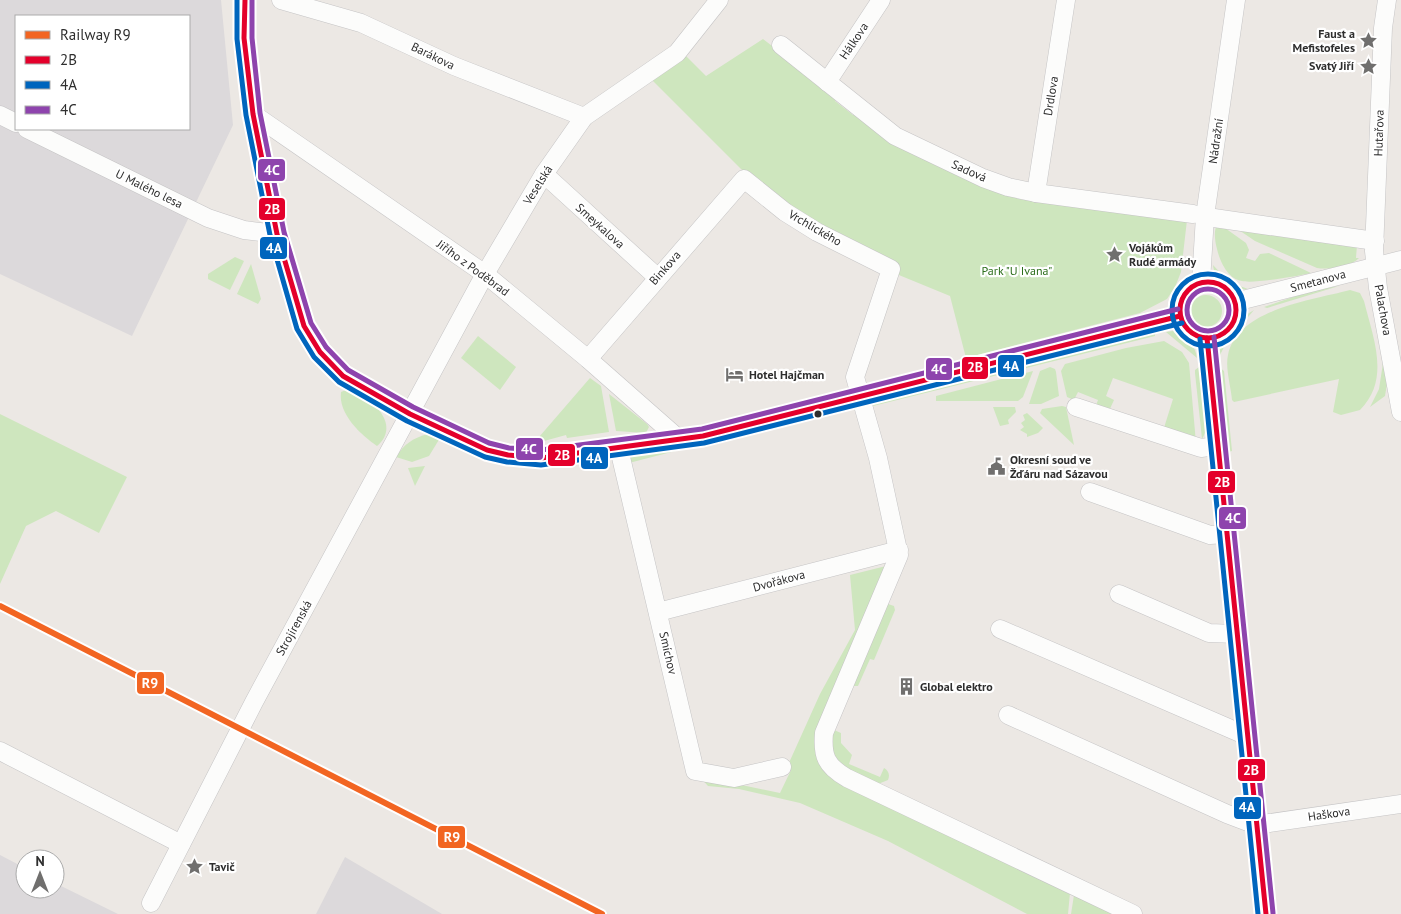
<svg xmlns="http://www.w3.org/2000/svg" width="1401" height="914" font-family="'PT Sans',sans-serif">
  <style>
    .industrial { fill: #dcd9db; fill-rule: evenodd }
    .green { fill: #cee6be }
    .lines { fill: none; stroke-linecap: round; stroke-linejoin: round }
    .minor-casing { stroke: #c5c4c5; stroke-width: 19 }
    .minor { stroke: #fcfcfb; stroke-width: 18 }
    .rail-casing { stroke: #dfdfe1; stroke-width: 5.5 }
    .rail { stroke: #fff; stroke-width: 4; stroke-dasharray: 11; stroke-linecap: butt }
    .bus-1-casing { stroke: #fff; stroke-width: 9 }
    .bus-2-casing { stroke: #fff; stroke-width: 9 }
    .bus-3-casing { stroke: #fff; stroke-width: 9 }
    .bus-1 { stroke: #e4002b; stroke-width: 5 }
    .bus-2 { stroke: #0065bd; stroke-width: 5 }
    .bus-3 { stroke: #8e44ad; stroke-width: 5 }
    .rail-1-casing { stroke: #fff; stroke-width: 10 }
    .rail-1 { stroke: #f26522; stroke-width: 6 }
    .bus-dot { fill: #2e2e2e; stroke: #fff; stroke-width: 2 }
    .labels { text-anchor: middle; stroke-width: 4.5; stroke-linejoin: round; paint-order: stroke }
    .poi-label { font-size: 12px; font-weight: bold; fill: #2e2e2e; stroke: #fff; text-anchor: start }
    .street-label { font-size: 12px; fill: #2e2e2e; stroke: #fff }
    .park-label { font-size: 12px; fill: #2c6e1b; stroke: #fff }
    .line-badge { stroke: #fff; stroke-width: 2 }
    .badge-label { font-size: 14px; text-anchor: middle; font-weight: bold; fill: #fff }
  </style>
  <rect width="100%" height="100%" fill="#ece8e4"/>
  <g class="industrial">
    <path d="M 0,0 L 221,0 L 233,125 L 132,336 L 0,274 ZM 16,16 L 189,16 L 189,129 L 16,129 Z"/>
    <path d="M 0,855 L 25,868 L 25,889 L 55,889 L 55,883 L 118,914 L 0,914 Z"/>
    <path d="M 345,857 L 442,914 L 316,914 Z"/>
  </g>
  <g class="green">
    <path d="M 763,39 L 836,95 L 835,101 L 853,115 L 856,112 L 1020,194 L 1019,199 L 1187,220 L 1181,272 L 1175,287 L 1167,299 L 1140,313 L 966,358 L 950,296 L 894,273 L 753,181 L 652,80 L 684,54 L 706,76 Z"/>
    <path d="M 1227,222 L 1357,245 L 1356,258 L 1359,258 C 1351,267 1328,270 1317,268 L 1255,241 Z"/>
    <path d="M 1218,223 L 1246,243 L 1249,250 L 1246,258 L 1255,261 L 1260,254 L 1269,253 L 1311,273 C 1298,276 1253,284 1242,281 C 1228,279 1220,262 1217,249 C 1215,241 1213,230 1218,223 Z"/>
    <path d="M 235,257 L 244,261 L 230,290 L 208,279 L 208,274 Z"/>
    <path d="M 251,264 L 261,299 L 258,304 L 237,294 Z"/>
    <path d="M 1213,265 L 1229,282 L 1248,289 C 1231,291 1215,283 1213,265 Z"/>
    <path d="M 1339,286 L 1267,308 L 1264,307 L 1313,290 Z"/>
    <path d="M 1350,290 L 1360,293 L 1364,301 C 1373,338 1391,379 1360,410 L 1341,415 L 1333,412 L 1339,379 L 1234,402 L 1232,400 C 1231,387 1225,368 1228,355 C 1237,309 1313,300 1350,290 Z"/>
    <circle cx="1206" cy="311" r="16"/>
    <path d="M 1254,310 L 1226,343 L 1219,357 C 1219,340 1239,318 1254,310 Z"/>
    <path d="M 1173,331 C 1186,335 1195,344 1197,358 L 1166,332 Z"/>
    <path d="M 1155,333 L 1155,336 L 873,406 L 874,402 L 1121,338 Z"/>
    <path d="M 478,336 L 516,367 L 500,390 L 461,358 Z"/>
    <path d="M 1164,341 L 1182,352 L 1189,363 L 1196,443 L 1163,431 L 1173,399 L 1113,378 L 1106,396 L 1114,400 L 1108,413 L 1095,408 L 1098,400 L 1078,392 L 1074,400 L 1067,397 L 1061,371 L 1065,364 L 1126,348 Z"/>
    <path d="M 1383,363 L 1387,384 L 1385,396 L 1370,407 L 1379,389 Z"/>
    <path d="M 1050,367 L 1055,369 L 1056,372 L 1059,396 L 1041,404 L 1029,404 L 1040,371 Z"/>
    <path d="M 1199,367 C 1203,385 1213,423 1202,439 L 1195,373 L 1195,370 Z"/>
    <path d="M 1219,367 L 1224,371 L 1232,451 L 1228,452 L 1224,407 L 1220,403 Z"/>
    <path d="M 1033,371 L 1023,397 L 1018,401 L 936,401 L 936,396 Z"/>
    <path d="M 590,378 L 601,386 L 609,432 L 567,438 L 566,435 L 533,444 Z"/>
    <path d="M 346,390 C 369,394 403,424 377,446 C 361,435 338,414 341,392 Z"/>
    <path d="M 609,394 L 647,424 L 649,427 L 646,433 L 616,431 Z"/>
    <path d="M 1062,406 L 1066,407 L 1074,445 L 1040,413 L 1042,409 Z"/>
    <path d="M 993,407 L 1015,407 L 1016,412 L 1008,420 L 1009,424 L 1000,426 Z"/>
    <path d="M 1027,413 L 1043,428 L 1038,433 L 1027,437 L 1027,434 L 1020,430 L 1024,427 L 1021,423 L 1025,420 L 1023,415 Z"/>
    <path d="M 0,414 L 127,477 L 99,533 L 56,511 L 26,526 L 0,584 Z"/>
    <path d="M 428,434 L 440,438 L 429,456 L 412,462 L 396,457 C 404,444 413,438 428,434 Z"/>
    <path d="M 702,443 L 702,444 L 629,463 L 629,459 L 635,454 Z"/>
    <path d="M 425,466 L 415,486 L 408,468 Z"/>
    <path d="M 890,565 L 821,761 L 1070,893 L 1068,914 L 1027,914 L 888,841 L 800,803 L 739,789 L 708,786 L 699,776 L 780,793 L 791,770 L 788,765 L 820,694 L 855,630 L 850,575 Z"/>
    <path d="M 888,604 L 894,606 L 895,610 L 874,660 L 870,659 L 858,686 L 853,686 L 834,730 L 841,733 L 841,743 L 852,755 L 849,764 L 880,777 L 884,768 C 889,771 890,775 888,780 L 878,784 C 853,774 821,765 830,731 Z"/>
    <path d="M 1074,895 L 1113,914 L 1071,914 Z"/>
  </g>
  <g class="lines">
    <defs>
      <g id="minor">
        <path d="M 245,0 L 244,38 L 253,114 L 277,234 L 304,326 L 320,352 L 343,376 L 410,414 L 487,450 L 508,455 L 541,458 L 703,436 L 1180,316"/>
        <path d="M 281,0 L 361,23 L 454,66 L 584,117"/>
        <path d="M 1387,0 L 1383,28 L 1374,251 L 1378,288 L 1401,412"/>
        <path d="M 781,45 L 895,136 L 983,178 L 1008,187 L 1036,193 L 1193,214"/>
        <path d="M 827,82 L 881,0"/>
        <path d="M 253,114 L 485,274 L 588,359 L 680,440"/>
        <path d="M 0,115 L 16,123"/>
        <path d="M 27,129 L 208,218 L 244,230 L 277,234"/>
        <path d="M 544,174 L 657,277"/>
        <path d="M 1036,193 L 1066,0"/>
        <path d="M 1214,218 L 1375,241"/>
        <circle cx="1208" cy="310" r="28"/>
        <path d="M 1201,282 L 1205,216 L 1236,0"/>
        <path d="M 1235,302 L 1401,260"/>
        <path d="M 1207,338 L 1266,914"/>
        <path d="M 588,359 L 744,179 L 785,212 L 817,232 L 891,269 L 855,377 L 878,458 L 899,555 L 824,733 C 822,756 826,766 847,778 L 1133,914"/>
        <path d="M 1076,407 L 1201,448 L 1217,446"/>
        <path d="M 619,449 L 695,771 L 734,778 L 782,767"/>
        <path d="M 1090,492 L 1210,535 L 1226,534"/>
        <path d="M 1119,594 L 1209,633 L 1236,634"/>
        <path d="M 658,612 L 899,550"/>
        <path d="M 1000,629 L 1247,736"/>
        <path d="M 1008,715 L 1227,814 L 1256,825 L 1401,804"/>
        <path d="M 0,751 L 181,844"/>
        <path d="M 151,903 L 254,702 L 485,274 L 544,174 L 584,117 L 677,53 L 719,0"/>
      </g>
    </defs>
    <use href="#minor" class="minor-casing"/>
    <use href="#minor" class="minor"/>
    <defs>
      <path id="rail" d="M 289,753 L 296,757"/>
    </defs>
    <use href="#rail" class="rail-casing"/>
    <use href="#rail" class="rail"/>
    <defs>
      <g id="bus-1">
        <path d="M 245,0 L 244,38 L 253,114 L 277,234 L 304,326 L 320,352 L 343,376 L 410,414 L 487,450 L 508,455 L 541,458 L 703,436 L 1180,316"/>
        <circle cx="1208" cy="310" r="28"/>
        <path d="M 1207,338 L 1266,914"/>
      </g>
      <g id="bus-2">
        <path d="M 237,0 L 237,39 L 246,115 L 270,235 L 297,329 L 314,357 L 339,382 L 407,421 L 485,457 L 507,462 L 541,465 L 704,443 L 1182,323"/>
        <circle cx="1208" cy="310" r="36"/>
        <path d="M 1200,339 L 1258,914"/>
      </g>
      <g id="bus-3">
        <path d="M 252,0 L 252,38 L 260,113 L 284,232 L 311,323 L 326,347 L 348,370 L 413,407 L 489,443 L 509,448 L 541,450 L 702,429 L 1178,309"/>
        <circle cx="1208" cy="310" r="21"/>
        <path d="M 1214,337 L 1273,913"/>
      </g>
    </defs>
    <use href="#bus-1" class="bus-1-casing"/>
    <use href="#bus-2" class="bus-2-casing"/>
    <use href="#bus-3" class="bus-3-casing"/>
    <use href="#bus-1" class="bus-1"/>
    <use href="#bus-2" class="bus-2"/>
    <use href="#bus-3" class="bus-3"/>
    <defs>
      <path id="rail-1" d="M 0,606 L 602,914"/>
    </defs>
    <use href="#rail-1" class="rail-1-casing"/>
    <use href="#rail-1" class="rail-1"/>
  </g>
  <defs>
    <symbol id="sight-bare" viewBox="-9 -9 18 18"><path d="M0-6L1.8-2.2L6-1.7L2.9 1.2L3.7 5.4L0 3.3L-3.7 5.4L-2.9 1.2L-6-1.7L-1.8-2.2Z" fill="#706f6e" stroke="#fff" stroke-width="2.5" paint-order="stroke"/></symbol>
    <symbol id="hotel-bare" viewBox="-9 -9 18 18"><path d="M-6-4.5h1.5V1H6V5H4.5V3h-9V5H-6ZM-4 0a1.8 1.8 0 1 1 3.6 0ZM.5 0V-2.5h3Q6-2.5 6 0Z" fill="#706f6e" stroke="#fff" stroke-width="2.5" paint-order="stroke"/></symbol>
    <symbol id="civic-bare" viewBox="-9 -9 18 18"><path d="M-.6-6.5H3V-4.5H.6V-3L4-1V1h2V6H-6V1h2V-1L-.6-3ZM-1.2 2.5V6h2.4V2.5Z" fill="#706f6e" stroke="#fff" stroke-width="2.5" paint-order="stroke"/></symbol>
    <symbol id="building-bare" viewBox="-9 -9 18 18"><path d="M-4-6H4V6H1V3H-1V6H-4ZM-2.5-4.3h1.7v1.8h-1.7ZM.8-4.3h1.7v1.8H.8ZM-2.5-1h1.7V.8h-1.7ZM.8-1h1.7V.8H.8Z" fill="#706f6e" stroke="#fff" stroke-width="2.5" paint-order="stroke"/></symbol>
  </defs>
  <g fill-rule="evenodd">
    <use href="#sight-bare" x="1356" y="28" width="25" height="25"/>
    <use href="#sight-bare" x="1356" y="54" width="25" height="25"/>
    <use href="#sight-bare" x="1102" y="242" width="25" height="25"/>
    <use href="#hotel-bare" x="722" y="362" width="25" height="25"/>
    <use href="#civic-bare" x="984" y="454" width="25" height="25"/>
    <use href="#building-bare" x="894" y="674" width="25" height="25"/>
    <use href="#sight-bare" x="182" y="854" width="25" height="25"/>
  </g>
  <circle class="bus-dot" cx="818" cy="414" r="4.5"/>
  <g class="labels">
    <g class="poi-label">
      <text x="1355" y="38" text-anchor="end">Faust a<tspan x="1355" dy="14">Mefistofeles</tspan></text>
      <text x="1354" y="70" text-anchor="end">Svatý Jiří</text>
      <text x="1129" y="252">Vojákům<tspan x="1129" dy="14">Rudé armády</tspan></text>
      <text x="749" y="379">Hotel Hajčman</text>
      <text x="1010" y="464">Okresní soud ve<tspan x="1010" dy="14">Žďáru nad Sázavou</tspan></text>
      <text x="920" y="691">Global elektro</text>
      <text x="209" y="871">Tavič</text>
    </g>
    <g class="street-label">
      <text transform="translate(854 41) rotate(-56)" y="4">Hálkova</text>
      <text transform="translate(433 56) rotate(26)" y="4">Barákova</text>
      <text transform="translate(1051 96) rotate(-81)" y="4">Drdlova</text>
      <text transform="translate(1379 133) rotate(-88)" y="4">Hutařova</text>
      <text transform="translate(1216 141) rotate(-82)" y="4">Nádražní</text>
      <text transform="translate(969 171) rotate(24)" y="4">Sadová</text>
      <text transform="translate(538 185) rotate(-58)" y="4">Veselská</text>
      <text transform="translate(149 189) rotate(26)" y="4">U Malého lesa</text>
      <text transform="translate(600 226) rotate(42)" y="4">Smeykalova</text>
      <text transform="translate(815 228) rotate(30)" y="4">Vrchlického</text>
      <text transform="translate(473 268) rotate(36)" y="4">Jiřího z Poděbrad</text>
      <text transform="translate(665 268) rotate(-49)" y="4">Binkova</text>
      <text transform="translate(1318 281) rotate(-15)" y="4">Smetanova</text>
      <text transform="translate(1383 310) rotate(80)" y="4">Palachova</text>
      <text transform="translate(779 581) rotate(-15)" y="4">Dvořákova</text>
      <text transform="translate(294 628) rotate(-61)" y="4">Strojírenská</text>
      <text transform="translate(668 653) rotate(77)" y="4">Smíchov</text>
      <text transform="translate(1329 814) rotate(-8)" y="4">Haškova</text>
    </g>
    <g class="park-label">
      <text x="1017" y="275">Park "U Ivana"</text>
    </g>
  </g>
  <g class="line-badge">
    <rect x="257" y="158" width="29" height="24" rx="5" fill="#8e44ad"/>
    <rect x="258" y="197" width="28" height="24" rx="5" fill="#e4002b"/>
    <rect x="259" y="236" width="29" height="24" rx="5" fill="#0065bd"/>
    <rect x="997" y="354" width="28" height="24" rx="5" fill="#0065bd"/>
    <rect x="961" y="356" width="28" height="24" rx="5" fill="#e4002b"/>
    <rect x="925" y="357" width="28" height="24" rx="5" fill="#8e44ad"/>
    <rect x="515" y="437" width="29" height="24" rx="5" fill="#8e44ad"/>
    <rect x="547" y="443" width="29" height="24" rx="5" fill="#e4002b"/>
    <rect x="580" y="446" width="29" height="24" rx="5" fill="#0065bd"/>
    <rect x="1207" y="470" width="29" height="24" rx="5" fill="#e4002b"/>
    <rect x="1218" y="506" width="29" height="24" rx="5" fill="#8e44ad"/>
    <rect x="136" y="671" width="29" height="24" rx="5" fill="#f26522"/>
    <rect x="1237" y="758" width="29" height="24" rx="5" fill="#e4002b"/>
    <rect x="1233" y="796" width="29" height="24" rx="5" fill="#0065bd"/>
    <rect x="437" y="825" width="29" height="24" rx="5" fill="#f26522"/>
  </g>
  <g class="badge-label">
    <text x="272" y="175">4C</text>
    <text x="272" y="214">2B</text>
    <text x="274" y="253">4A</text>
    <text x="1011" y="371">4A</text>
    <text x="975" y="372">2B</text>
    <text x="939" y="374">4C</text>
    <text x="529" y="454">4C</text>
    <text x="562" y="460">2B</text>
    <text x="594" y="463">4A</text>
    <text x="1222" y="487">2B</text>
    <text x="1233" y="523">4C</text>
    <text x="150" y="688">R9</text>
    <text x="1251" y="775">2B</text>
    <text x="1247" y="812">4A</text>
    <text x="452" y="842">R9</text>
  </g>
  <rect x="15" y="15" width="175" height="115" fill="#ffffff" stroke="#ababab"/>
  <rect x="25" y="31" width="25" height="8" fill="#f26522" stroke="#ababab"/>
  <text x="60" y="40" font-size="15" fill="#2e2e2e">Railway R9</text>
  <rect x="25" y="56" width="25" height="8" fill="#e4002b" stroke="#ababab"/>
  <text x="60" y="65" font-size="15" fill="#2e2e2e">2B</text>
  <rect x="25" y="81" width="25" height="8" fill="#0065bd" stroke="#ababab"/>
  <text x="60" y="90" font-size="15" fill="#2e2e2e">4A</text>
  <rect x="25" y="106" width="25" height="8" fill="#8e44ad" stroke="#ababab"/>
  <text x="60" y="115" font-size="15" fill="#2e2e2e">4C</text>
  <g transform="translate(40 874)"><circle r="24" fill="#ffffff" stroke="#ababab"/>
  <path d="M0-4L9 19L0 12L-9 19Z" fill="#706f6e"/>
  <text y="-8" font-size="14" font-weight="bold" text-anchor="middle" fill="#2e2e2e">N</text>
  </g>
</svg>
